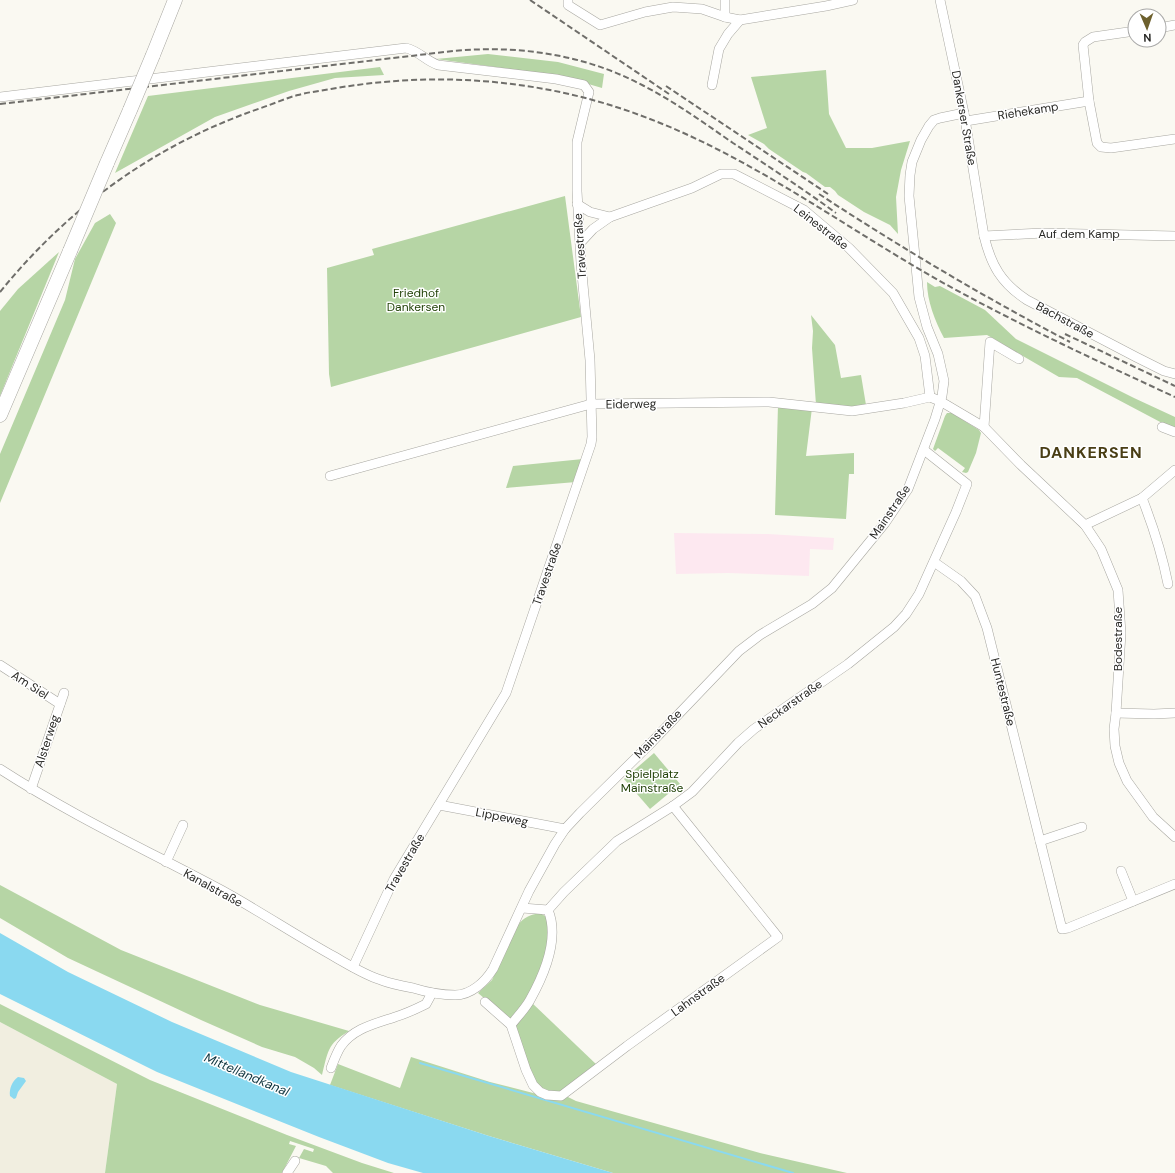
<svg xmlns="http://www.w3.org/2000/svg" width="1175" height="1173" font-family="'DM Sans',sans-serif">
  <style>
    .built { fill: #f1eee0 }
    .education { fill: #fde8f0 }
    .green { fill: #b6d5a5 }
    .water { fill: #8ad9f0 }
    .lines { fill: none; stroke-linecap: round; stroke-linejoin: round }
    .stream { stroke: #8ad9f0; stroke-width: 2 }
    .street-casing { stroke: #a8a7a1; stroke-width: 10 }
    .primary-casing { stroke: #a8a7a1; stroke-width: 15 }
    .street { stroke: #fff; stroke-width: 9 }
    .primary { stroke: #fff; stroke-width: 14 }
    .rail { stroke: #6f6e6a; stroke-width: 2; stroke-dasharray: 6 3; stroke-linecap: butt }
    .primary-bridge-casing { stroke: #a8a7a1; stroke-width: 15; stroke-linecap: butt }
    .primary-bridge { stroke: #fff; stroke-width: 14 }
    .labels { text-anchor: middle; stroke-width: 3; stroke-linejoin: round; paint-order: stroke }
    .street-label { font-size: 12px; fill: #282825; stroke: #fff }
    .park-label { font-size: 12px; fill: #234309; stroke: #fff }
    .water-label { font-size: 13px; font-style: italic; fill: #0e343e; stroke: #fff }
    .district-label { font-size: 16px; font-weight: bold; letter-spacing: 1px; fill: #493e15; stroke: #fff }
  </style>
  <rect width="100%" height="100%" fill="#faf9f2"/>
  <path class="built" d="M 0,1022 L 117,1084 L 105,1173 L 0,1173 Z"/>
  <path class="education" d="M 674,533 L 768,534 L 834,538 L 833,550 L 810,549 L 809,576 L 728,573 L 676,574 Z"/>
  <g class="green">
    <path d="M 488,54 L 558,62 L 604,74 L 602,88 L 561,76 L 436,59 Z"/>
    <path d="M 380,67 L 384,75 L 335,78 L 289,91 L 215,117 L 115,173 L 148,96 Z"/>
    <path d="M 826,70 L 829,114 L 846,148 L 872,148 L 910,141 L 901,170 L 896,197 L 898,234 L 890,225 L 864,212 L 838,195 L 835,191 L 830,187 L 825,187 L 806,173 L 803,172 L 769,149 L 764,144 L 748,135 L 767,128 L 751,77 Z"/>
    <path d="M 565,196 L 581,317 L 331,387 L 329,374 L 327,268 L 374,255 L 372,249 Z"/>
    <path d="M 110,214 L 116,223 L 0,503 L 0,454 L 65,300 L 75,259 L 95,223 Z"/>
    <path d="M 59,252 L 0,396 L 0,311 L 18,289 Z"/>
    <path d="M 927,282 L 935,287 L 940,286 L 985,310 L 1016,339 L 1134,398 L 1175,417 L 1175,428 L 1164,424 L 1077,378 L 1059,377 L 987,335 L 944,338 C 935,321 927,301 927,282 Z"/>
    <path d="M 811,315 L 835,345 L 841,378 L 861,375 L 866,405 L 848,407 L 816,405 L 812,348 L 813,331 Z"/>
    <path d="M 778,405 L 812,408 L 806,456 L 854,453 L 854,474 L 849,474 L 846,519 L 775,515 Z"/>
    <path d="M 947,413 L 952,413 L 979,430 L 981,433 L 976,453 L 968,472 L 966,473 L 962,472 L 965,468 L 938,448 L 935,451 L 933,449 L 945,416 Z"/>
    <path d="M 583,459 L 576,482 L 506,488 L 513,466 Z"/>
    <path d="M 654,753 L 680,784 L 650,809 L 624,779 Z"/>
    <path d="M 0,885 L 121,950 L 260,1005 L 349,1031 C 327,1044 328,1052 322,1075 L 314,1068 L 295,1057 L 262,1047 L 201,1020 L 68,958 L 0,918 Z"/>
    <path d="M 540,913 L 545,916 L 548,921 L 549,942 L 535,986 L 511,1021 L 478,993 L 492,980 L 518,925 C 524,917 530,915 540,913 Z"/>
    <path d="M 531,1002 L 598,1066 L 561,1093 L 547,1093 L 533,1081 L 512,1026 Z"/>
    <path d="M 0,1004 L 150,1080 L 287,1135 L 362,1163 L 394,1173 L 333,1173 L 326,1166 L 299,1158 L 304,1149 L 313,1152 L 314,1149 L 290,1141 L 289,1144 L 296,1146 L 282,1173 L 105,1173 L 117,1084 L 0,1022 Z"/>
    <path d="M 411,1057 L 490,1082 L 537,1094 L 566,1096 L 576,1101 L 760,1153 L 847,1173 L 613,1173 L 489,1136 L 330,1085 L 338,1064 L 400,1088 Z"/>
  </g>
  <g class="water">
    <path d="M 0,933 L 68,972 L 172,1022 L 291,1072 L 489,1136 L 613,1173 L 423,1173 L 388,1163 L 319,1137 L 157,1072 L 0,994 Z"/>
    <path d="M 18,1077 L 24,1078 L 26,1081 L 18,1092 L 16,1098 L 14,1099 L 10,1096 C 9,1089 12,1081 18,1077 Z"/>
  </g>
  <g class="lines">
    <path class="stream" d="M 420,1063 L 793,1173"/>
    <defs>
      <g id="street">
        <path d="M 568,0 L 568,5 L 600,25 L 645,12 L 673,7 L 702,9 L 725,17 L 740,20 L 826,6 L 853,0"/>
        <path d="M 940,0 L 964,113 L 984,236 C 991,265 1001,283 1027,300 L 1136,357 L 1164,371 L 1175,374"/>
        <path d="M 725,17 L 725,0"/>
        <path d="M 1159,28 L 1175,25"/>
        <path d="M 1135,31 L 1093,37 L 1085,42 L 1083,45 L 1089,101 L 1097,143 L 1101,147 L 1111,148 L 1175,139"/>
        <path d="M 712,85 L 719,49 L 728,34 L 740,20"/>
        <path d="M 0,97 L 406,48 C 419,51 426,61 438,65 L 556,79 L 584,85 L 589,92 L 577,142 L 577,191 L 581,263 L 590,360 L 592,437 L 591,444 L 506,693 L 394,879 L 353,967"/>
        <path d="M 966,121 L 1089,101"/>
        <path d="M 577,204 L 590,212 L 610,217 L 692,188 L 721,174 L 734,174 L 804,210 L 849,248 L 893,293 L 919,338 L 925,356 L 930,397"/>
        <path d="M 984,236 L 1043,233 L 1175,236"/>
        <path d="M 581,242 L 593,229 L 610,217"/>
        <path d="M 984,427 L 990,342 L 1019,359"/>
        <path d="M 1162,427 L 1175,432"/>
        <path d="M 330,476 L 591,404 L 769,402 L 852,411 L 904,403 L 930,397 L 940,401 L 984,427 L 1021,465 L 1085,525 L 1101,549 L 1118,590 L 1121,633 L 1116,713 L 1114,729 L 1115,746 L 1119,763 L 1127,781 L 1153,817 L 1175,837"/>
        <path d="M 1142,498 C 1153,526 1162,554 1168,584"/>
        <path d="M 1085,525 L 1142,498 L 1175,470"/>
        <path d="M 934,562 L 961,581 L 975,596 L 987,628 L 1062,929 L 1068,928 L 1175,884"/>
        <path d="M 0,665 L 60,704"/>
        <path d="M 1116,713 L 1154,714 L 1175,713"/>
        <path d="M 0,769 C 71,815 148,851 223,891 C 261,912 297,936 335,957 C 349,965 365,975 381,980 C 391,984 402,986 413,988 C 426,992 441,995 455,995 C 471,995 485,982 493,969 L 529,891 L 555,844 L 565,829 L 580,813 L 650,744 L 739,651 L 760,635 L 812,604 L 832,588 L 885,523 L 908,489 L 935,419 L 942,396 L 944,381 L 938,354 L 927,327 L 919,297 L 909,196 L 910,175 L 912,162 L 921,140 L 929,126 L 934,120 L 940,118 L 964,113"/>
        <path d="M 31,789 L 64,693"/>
        <path d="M 439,805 L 565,829"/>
        <path d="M 1040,841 L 1082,827"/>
        <path d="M 166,862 L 183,825"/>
        <path d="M 1121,871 L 1133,901"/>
        <path d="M 522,908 L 548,910 L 564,892 L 617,841 L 673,806 L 692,792 L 738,743 L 754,729 L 848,664 L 894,627 L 906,614 L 919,594 L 956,512 L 967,484 L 924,450"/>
        <path d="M 485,1002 L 511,1025 L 526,1070 L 533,1085 L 540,1092 L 547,1095 L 561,1096 L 627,1046 L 778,937 L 673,806"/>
        <path d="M 511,1025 C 517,1017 525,1009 530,1000 C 544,975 560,939 548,910"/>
        <path d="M 331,1068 C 334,1060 337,1052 341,1046 C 354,1028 375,1024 395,1017 C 405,1014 416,1009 426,1004 L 432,993"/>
        <path d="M 287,1173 L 295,1161"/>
      </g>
      <g id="primary">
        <path d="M 153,55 L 175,0"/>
        <path d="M 107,163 L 130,110"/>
        <path d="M 0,415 L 70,251"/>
      </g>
    </defs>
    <use href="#street" class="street-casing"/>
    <use href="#primary" class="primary-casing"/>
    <use href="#street" class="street"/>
    <use href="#primary" class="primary"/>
    <g class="rail">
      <path d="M 530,0 L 669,94"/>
      <path d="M 666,86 L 828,194"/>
      <path d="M 0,104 L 453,51 C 519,45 584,54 644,86 C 675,102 704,123 733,143 C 768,166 803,189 836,213"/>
      <path d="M 819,194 C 900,247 984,297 1070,342"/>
      <path d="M 0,292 C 70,206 156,144 261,108 C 273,104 286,98 298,95 C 309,92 320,91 331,89 C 438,70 548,79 650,119 C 752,158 843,226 938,280 C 1015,323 1095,360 1175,397"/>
      <path d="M 1065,334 L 1175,386"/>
    </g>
    <defs>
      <g id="primary-bridge">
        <path d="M 130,110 L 153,55"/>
        <path d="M 70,251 L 107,163"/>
      </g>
    </defs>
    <use href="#primary-bridge" class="primary-bridge-casing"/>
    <use href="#primary-bridge" class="primary-bridge"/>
  </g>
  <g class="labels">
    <g class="street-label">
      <text transform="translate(1028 111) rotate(-9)" y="4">Riehekamp</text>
      <text transform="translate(964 118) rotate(80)" y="4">Dankerser Straße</text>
      <text transform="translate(821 227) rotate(38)" y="4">Leinestraße</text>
      <text x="1079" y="238">Auf dem Kamp</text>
      <text transform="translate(580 246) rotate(-94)" y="4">Travestraße</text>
      <text transform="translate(1065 320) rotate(28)" y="4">Bachstraße</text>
      <text transform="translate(631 404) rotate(-1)" y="4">Eiderweg</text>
      <text transform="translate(890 512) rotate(-56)" y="4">Mainstraße</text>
      <text transform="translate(547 574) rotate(-71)" y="4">Travestraße</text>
      <text transform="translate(1118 639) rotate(-90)" y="4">Bodestraße</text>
      <text transform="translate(30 685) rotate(33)" y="4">Am Siel</text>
      <text transform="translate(1003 692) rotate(76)" y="4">Huntestraße</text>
      <text transform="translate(790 704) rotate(-35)" y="4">Neckarstraße</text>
      <text transform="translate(658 734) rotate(-46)" y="4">Mainstraße</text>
      <text transform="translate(47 741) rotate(-72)" y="4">Alsterweg</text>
      <text transform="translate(502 817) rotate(11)" y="4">Lippeweg</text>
      <text transform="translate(405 863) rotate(-60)" y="4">Travestraße</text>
      <text transform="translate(213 888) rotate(29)" y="4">Kanalstraße</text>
      <text transform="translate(698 995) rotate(-36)" y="4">Lahnstraße</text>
    </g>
    <g class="park-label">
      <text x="416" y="297">Friedhof<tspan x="416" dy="14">Dankersen</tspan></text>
      <text x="652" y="778">Spielplatz<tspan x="652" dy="14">Mainstraße</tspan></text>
    </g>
    <g class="water-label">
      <text transform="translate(247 1074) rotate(23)" y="5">Mittellandkanal</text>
    </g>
    <g class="district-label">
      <text x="1091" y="458">DANKERSEN</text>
    </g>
  </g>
  <g transform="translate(1147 28) rotate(178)"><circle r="19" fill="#ffffff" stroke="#a9a9a8"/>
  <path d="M0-3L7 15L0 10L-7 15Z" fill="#6d602d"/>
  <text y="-6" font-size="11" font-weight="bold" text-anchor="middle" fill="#282825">N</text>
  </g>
</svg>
